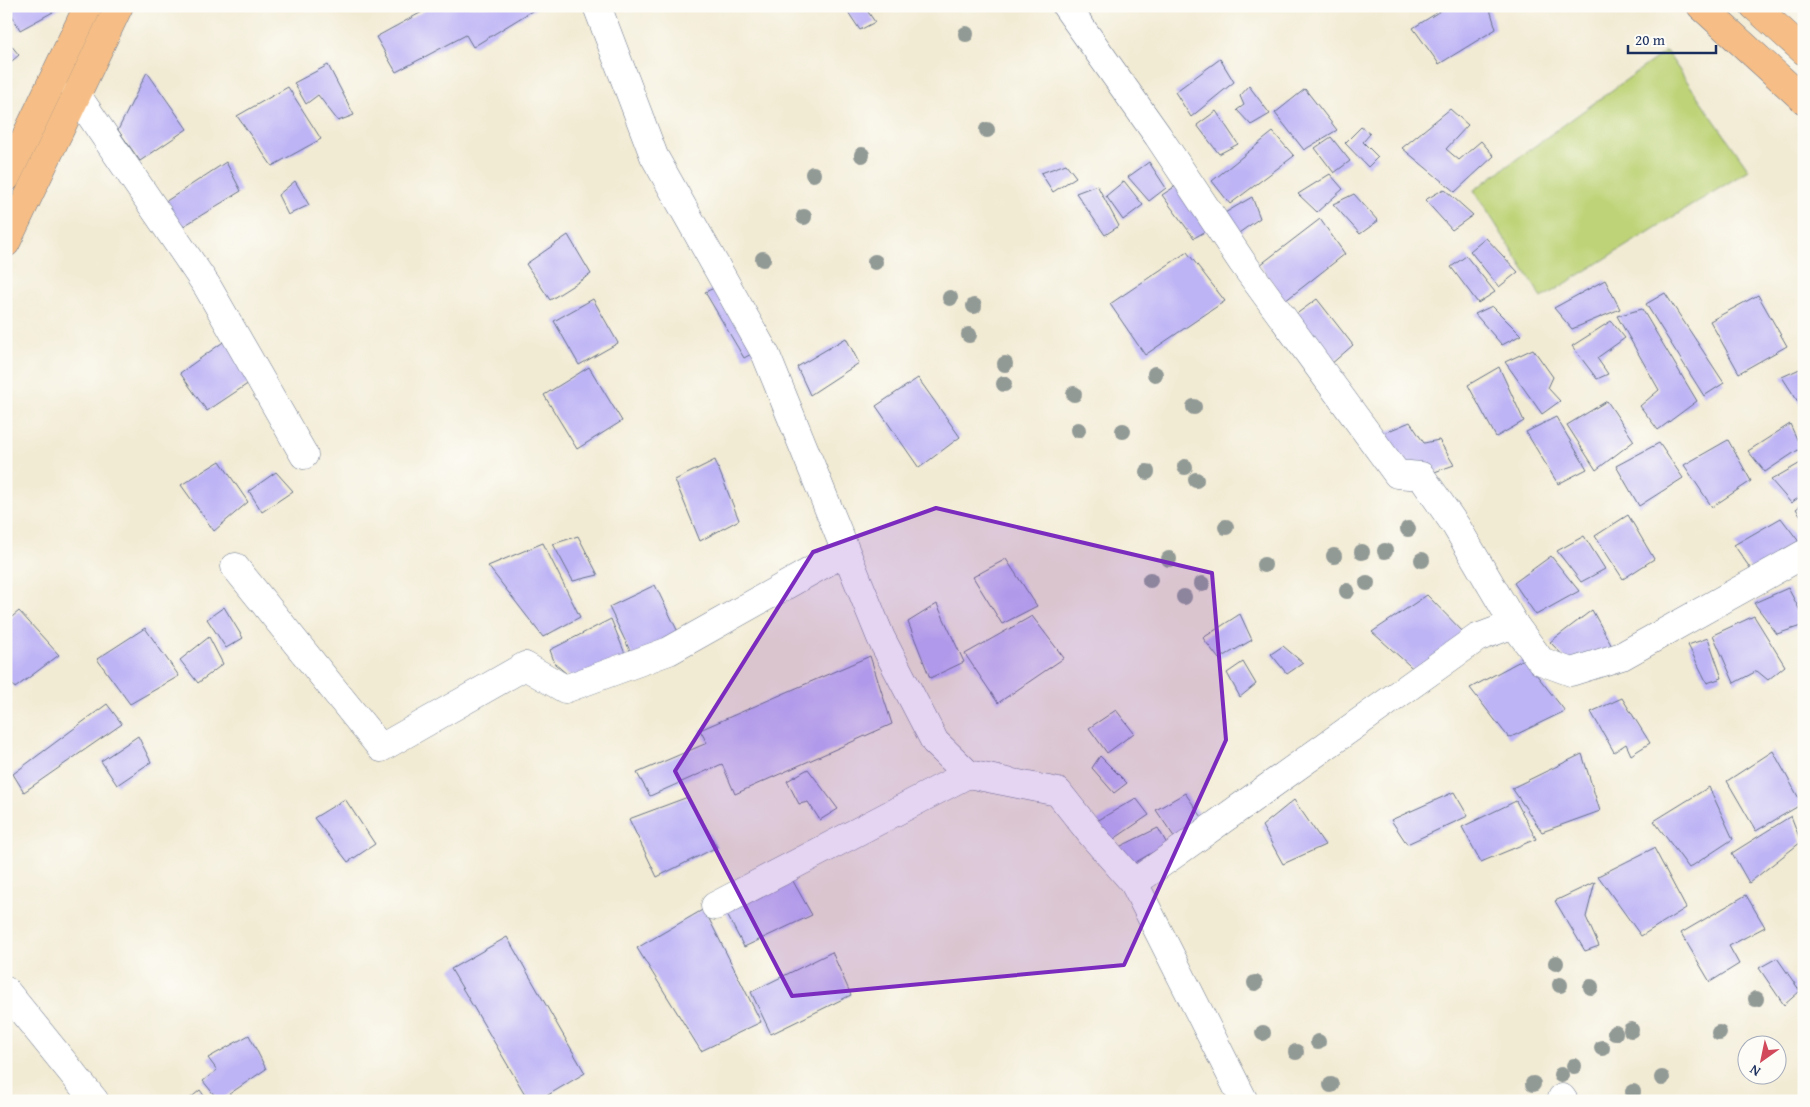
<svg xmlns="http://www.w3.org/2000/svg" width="1810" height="1107" font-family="'Gentium Book Plus',serif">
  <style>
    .green { fill: #bed377; stroke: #6c816a }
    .building { fill: #bdb4f5 }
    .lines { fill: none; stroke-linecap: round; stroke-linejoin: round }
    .minor-casing { stroke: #667187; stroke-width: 29 }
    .major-casing { stroke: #667187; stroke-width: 29 }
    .minor { stroke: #fff; stroke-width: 28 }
    .major { stroke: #f6be86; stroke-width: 28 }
    .tree { fill: #929a96 }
    .marked { fill: #7b2cbf; fill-opacity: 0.2; stroke: #7b2cbf; stroke-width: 4; stroke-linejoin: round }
  </style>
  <rect width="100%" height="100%" fill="#fdfcf7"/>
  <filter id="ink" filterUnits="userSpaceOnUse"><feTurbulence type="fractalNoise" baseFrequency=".02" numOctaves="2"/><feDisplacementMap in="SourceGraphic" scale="10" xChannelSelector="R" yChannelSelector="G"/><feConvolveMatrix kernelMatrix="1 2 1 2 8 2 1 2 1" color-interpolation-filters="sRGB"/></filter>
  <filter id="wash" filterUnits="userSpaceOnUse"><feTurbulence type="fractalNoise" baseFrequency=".0096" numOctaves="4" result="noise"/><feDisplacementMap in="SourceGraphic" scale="20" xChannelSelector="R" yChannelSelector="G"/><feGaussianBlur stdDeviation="1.12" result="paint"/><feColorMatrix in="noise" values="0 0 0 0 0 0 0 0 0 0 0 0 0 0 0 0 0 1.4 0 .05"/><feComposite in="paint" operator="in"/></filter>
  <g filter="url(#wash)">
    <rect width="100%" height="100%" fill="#f2ebd4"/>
    <path class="green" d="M 1666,51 L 1749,170 L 1542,298 L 1474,190 Z"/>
    <g id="blocks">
      <g class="building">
        <path d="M 7,6 L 64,6 L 20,30 Z"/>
        <path d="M 433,6 L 540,6 L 473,47 L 466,35 L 396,72 L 376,37 Z"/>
        <path d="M 844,6 L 864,6 L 875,22 L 860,30 Z"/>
        <path d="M 1448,6 L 1489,6 L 1496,29 L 1439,64 L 1413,28 Z"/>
        <path d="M 6,39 L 19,55 L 6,66 Z"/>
        <path d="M 1220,59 L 1234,82 L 1191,117 L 1175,92 Z"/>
        <path d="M 328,65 L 354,115 L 338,121 L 318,95 L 306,104 L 294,83 Z"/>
        <path d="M 147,72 L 187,129 L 140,161 L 118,130 Z"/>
        <path d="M 1249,86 L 1270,114 L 1251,125 L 1237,110 L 1244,105 L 1240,96 Z"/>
        <path d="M 288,87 L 321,139 L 272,166 L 237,116 Z"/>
        <path d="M 1305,89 L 1337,130 L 1304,150 L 1275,113 Z"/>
        <path d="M 1450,109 L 1468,125 L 1446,149 L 1459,160 L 1481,141 L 1494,156 L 1455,192 L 1402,148 Z"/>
        <path d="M 1216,111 L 1238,144 L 1219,154 L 1197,125 Z"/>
        <path d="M 1361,127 L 1370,134 L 1363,142 L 1378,157 L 1368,167 L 1345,143 Z"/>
        <path d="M 1273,132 L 1294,156 L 1230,204 L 1212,181 Z"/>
        <path d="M 1331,137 L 1350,161 L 1334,173 L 1315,148 Z"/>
        <path d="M 226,162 L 241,191 L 182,227 L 165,202 Z"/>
        <path d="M 1149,162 L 1166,188 L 1149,201 L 1128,177 Z"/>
        <path d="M 1066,164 L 1076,177 L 1053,192 L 1041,173 Z"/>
        <path d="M 1330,174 L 1343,189 L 1317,212 L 1298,194 Z"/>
        <path d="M 295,181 L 309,205 L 288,215 L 278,195 Z"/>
        <path d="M 1124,181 L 1143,205 L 1123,220 L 1106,196 Z"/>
        <path d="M 1182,182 L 1213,227 L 1194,238 L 1162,195 Z"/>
        <path d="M 1097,185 L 1119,226 L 1105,235 L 1076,193 Z"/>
        <path d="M 1444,189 L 1473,215 L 1452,230 L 1425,200 Z"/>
        <path d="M 1354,194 L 1378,221 L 1360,234 L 1333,204 Z"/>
        <path d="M 1252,197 L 1260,218 L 1236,235 L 1223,214 Z"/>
        <path d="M 1320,219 L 1345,254 L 1285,301 L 1260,265 Z"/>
        <path d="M 568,235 L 591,274 L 550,300 L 526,264 Z"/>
        <path d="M 1486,238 L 1518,272 L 1499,287 L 1470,251 Z"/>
        <path d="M 1187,252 L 1225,301 L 1145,355 L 1110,304 Z"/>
        <path d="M 1466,256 L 1495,292 L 1478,303 L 1451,267 Z"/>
        <path d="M 1605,280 L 1620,309 L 1572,329 L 1554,308 Z"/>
        <path d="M 721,285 L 755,352 L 744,358 L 705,292 Z"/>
        <path d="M 1665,293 L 1724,383 L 1704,396 L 1646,304 Z"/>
        <path d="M 1758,295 L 1787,346 L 1739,373 L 1710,321 Z"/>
        <path d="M 593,299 L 618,343 L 579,365 L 554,321 Z"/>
        <path d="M 1317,299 L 1353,345 L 1330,365 L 1295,315 Z"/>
        <path d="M 1492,306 L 1521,335 L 1502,345 L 1475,314 Z"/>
        <path d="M 1642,309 L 1697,401 L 1658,430 L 1640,406 L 1659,390 L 1617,316 Z"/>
        <path d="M 1611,321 L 1625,338 L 1597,358 L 1608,374 L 1597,379 L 1572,346 Z"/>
        <path d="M 846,338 L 859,363 L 810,395 L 797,367 Z"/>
        <path d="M 226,340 L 252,381 L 207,411 L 180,373 Z"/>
        <path d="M 1533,349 L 1553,377 L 1548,388 L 1560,401 L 1542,414 L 1505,362 Z"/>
        <path d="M 589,367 L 622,421 L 577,449 L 544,395 Z"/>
        <path d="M 1499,367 L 1524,421 L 1496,437 L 1468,385 Z"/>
        <path d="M 1804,367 L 1804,411 L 1782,377 Z"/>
        <path d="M 918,378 L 960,437 L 919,468 L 876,406 Z"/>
        <path d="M 1607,401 L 1634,441 L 1596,470 L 1567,425 Z"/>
        <path d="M 1556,417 L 1587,469 L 1558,484 L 1526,432 Z"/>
        <path d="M 1410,422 L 1424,443 L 1439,440 L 1454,465 L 1429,474 L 1403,463 L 1379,435 Z"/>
        <path d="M 1790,424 L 1801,448 L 1765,472 L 1748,451 Z"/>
        <path d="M 1728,440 L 1751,481 L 1712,507 L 1684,465 Z"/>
        <path d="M 1659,443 L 1683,478 L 1639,506 L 1616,466 Z"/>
        <path d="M 715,460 L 739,520 L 700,541 L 675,480 Z"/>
        <path d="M 220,461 L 248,502 L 214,531 L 181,485 Z"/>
        <path d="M 1804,461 L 1804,494 L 1791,503 L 1771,480 Z"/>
        <path d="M 276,472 L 293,491 L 262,512 L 249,491 Z"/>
        <path d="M 1804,503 L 1804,520 L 1796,509 Z"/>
        <path d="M 1628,515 L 1654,559 L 1623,579 L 1595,536 Z"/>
        <path d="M 1781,518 L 1803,547 L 1755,575 L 1734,545 Z"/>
        <path d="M 578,536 L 598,575 L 573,581 L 553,544 Z"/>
        <path d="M 1584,536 L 1605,569 L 1581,582 L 1557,551 Z"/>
        <path d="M 543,543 L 580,617 L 543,637 L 488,566 Z"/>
        <path d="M 1551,556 L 1579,591 L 1536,615 L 1514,583 Z"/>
        <path d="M 1006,559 L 1037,606 L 1002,624 L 973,577 Z"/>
        <path d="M 655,585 L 680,636 L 633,657 L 609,607 Z"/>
        <path d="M 1788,588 L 1804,618 L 1804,625 L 1777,634 L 1754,603 Z"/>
        <path d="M 1427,595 L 1468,637 L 1418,673 L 1372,632 Z"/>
        <path d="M 937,604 L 964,662 L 930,678 L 908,622 Z"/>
        <path d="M 224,607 L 243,638 L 226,648 L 207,619 Z"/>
        <path d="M 1592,610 L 1615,652 L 1574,667 L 1550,642 Z"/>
        <path d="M 19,611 L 59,655 L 15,688 L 6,675 L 6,622 Z"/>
        <path d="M 1240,614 L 1252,640 L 1219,659 L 1203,638 Z"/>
        <path d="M 1032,616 L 1064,658 L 998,703 L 965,654 Z"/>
        <path d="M 1754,616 L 1785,666 L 1768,680 L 1757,671 L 1734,683 L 1713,635 Z"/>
        <path d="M 611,619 L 628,661 L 573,679 L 555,664 L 550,650 Z"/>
        <path d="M 145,628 L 179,676 L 130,704 L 97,659 Z"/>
        <path d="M 209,637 L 223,664 L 198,683 L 180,660 Z"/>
        <path d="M 1708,638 L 1722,678 L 1707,683 L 1688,645 Z"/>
        <path d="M 1283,646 L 1303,663 L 1287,674 L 1271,654 Z"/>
        <path d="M 870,656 L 892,724 L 735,794 L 722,764 L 650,796 L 637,773 L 707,743 L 700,730 Z"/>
        <path d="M 1524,659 L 1565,711 L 1509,738 L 1470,688 Z"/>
        <path d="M 1243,662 L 1256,684 L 1240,697 L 1227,673 Z"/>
        <path d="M 1622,698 L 1650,743 L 1631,755 L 1626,744 L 1614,752 L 1591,712 Z"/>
        <path d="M 107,704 L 122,724 L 24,792 L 13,774 Z"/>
        <path d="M 1116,710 L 1134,733 L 1107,753 L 1089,728 Z"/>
        <path d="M 138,736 L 151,762 L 117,785 L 101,761 Z"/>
        <path d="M 1773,751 L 1802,804 L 1756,831 L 1727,781 Z"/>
        <path d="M 1582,754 L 1600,811 L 1542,832 L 1512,788 Z"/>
        <path d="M 1100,756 L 1127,783 L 1114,793 L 1092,768 Z"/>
        <path d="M 808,769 L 838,809 L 820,820 L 808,802 L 799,804 L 787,781 Z"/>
        <path d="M 1709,787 L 1733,839 L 1689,868 L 1654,821 Z"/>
        <path d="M 1454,792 L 1468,816 L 1407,844 L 1391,820 Z"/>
        <path d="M 1185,793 L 1204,820 L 1177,841 L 1156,810 Z"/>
        <path d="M 688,797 L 717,847 L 657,877 L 629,819 Z"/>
        <path d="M 1136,798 L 1149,815 L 1111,841 L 1097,821 Z"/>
        <path d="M 345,799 L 375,844 L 348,862 L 314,818 Z"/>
        <path d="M 1294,800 L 1325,845 L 1283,864 L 1262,826 Z"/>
        <path d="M 1516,801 L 1536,839 L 1481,862 L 1462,827 Z"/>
        <path d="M 1791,816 L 1801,842 L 1749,883 L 1732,853 Z"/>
        <path d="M 1158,828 L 1167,844 L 1131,865 L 1119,847 Z"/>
        <path d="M 1654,848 L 1686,908 L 1641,936 L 1598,876 Z"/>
        <path d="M 789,874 L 812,915 L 744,947 L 721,903 Z"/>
        <path d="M 1595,882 L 1586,917 L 1599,946 L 1585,951 L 1555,901 Z"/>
        <path d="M 1746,895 L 1765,927 L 1729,946 L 1739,964 L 1710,982 L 1681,933 Z"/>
        <path d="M 704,909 L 761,1022 L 701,1051 L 637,948 Z"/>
        <path d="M 507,937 L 585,1073 L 538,1101 L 529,1101 L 451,969 Z"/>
        <path d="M 832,952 L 851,995 L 771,1034 L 751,992 Z"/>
        <path d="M 1777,958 L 1800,991 L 1784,1005 L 1759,968 Z"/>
        <path d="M 249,1035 L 266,1069 L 219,1101 L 203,1081 L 217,1070 L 208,1058 Z"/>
        <path d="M 200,1090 L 208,1101 L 187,1101 Z"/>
      </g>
    </g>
  </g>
  <g filter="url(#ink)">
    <use href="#blocks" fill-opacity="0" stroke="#667187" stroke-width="1"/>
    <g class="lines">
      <defs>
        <g id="minor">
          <path d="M 597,6 L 654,156 L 766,355 L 881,638 L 935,742 L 968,774 L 1058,792 L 1092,835 L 1134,883 L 1244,1101"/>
          <path d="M 1066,6 L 1158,136 L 1242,262 L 1397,474 L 1421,476 L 1456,526 L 1514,624"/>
          <path d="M 76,94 L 207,286 L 304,455"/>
          <path d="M 235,567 L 381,748 L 525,666 L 565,689 L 669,651 L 845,552"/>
          <path d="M 1134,883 L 1477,638 L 1514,624 L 1541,661 L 1571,672 L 1622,656 L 1804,554"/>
          <path d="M 715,906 L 968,774"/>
          <path d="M 6,991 L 95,1101"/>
          <path d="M 1562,1098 L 1564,1101"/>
        </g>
        <g id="major">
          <path d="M 1701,6 L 1804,100"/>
          <path d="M 1754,6 L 1804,51"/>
          <path d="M 6,178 L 88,6"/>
          <path d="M 6,243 L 119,6"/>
        </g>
      </defs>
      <use href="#minor" class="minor-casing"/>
      <use href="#major" class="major-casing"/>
      <use href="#minor" class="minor"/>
      <use href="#major" class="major"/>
    </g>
    <g class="tree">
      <circle cx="966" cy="34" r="8"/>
      <circle cx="987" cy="130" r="8"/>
      <circle cx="862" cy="155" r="8"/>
      <circle cx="813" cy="174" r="8"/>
      <circle cx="804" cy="217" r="8"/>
      <circle cx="763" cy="259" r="8"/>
      <circle cx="875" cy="262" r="8"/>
      <circle cx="950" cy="298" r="8"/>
      <circle cx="974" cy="306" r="8"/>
      <circle cx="969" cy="335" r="8"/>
      <circle cx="1005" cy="364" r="8"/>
      <circle cx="1155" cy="374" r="8"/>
      <circle cx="1004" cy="384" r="8"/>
      <circle cx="1074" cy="394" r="8"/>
      <circle cx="1194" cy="407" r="8"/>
      <circle cx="1078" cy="430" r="8"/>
      <circle cx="1123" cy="431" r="8"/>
      <circle cx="1185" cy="467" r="8"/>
      <circle cx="1147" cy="472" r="8"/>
      <circle cx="1196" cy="480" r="8"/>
      <circle cx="1226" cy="527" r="8"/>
      <circle cx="1408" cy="529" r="8"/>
      <circle cx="1385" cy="551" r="8"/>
      <circle cx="1362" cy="552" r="8"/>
      <circle cx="1334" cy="556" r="8"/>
      <circle cx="1169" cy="559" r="8"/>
      <circle cx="1422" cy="560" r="8"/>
      <circle cx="1264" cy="565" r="8"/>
      <circle cx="1150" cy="580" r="8"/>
      <circle cx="1367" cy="583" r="8"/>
      <circle cx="1202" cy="584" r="8"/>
      <circle cx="1347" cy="591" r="8"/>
      <circle cx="1184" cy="597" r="8"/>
      <circle cx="1556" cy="963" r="8"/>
      <circle cx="1255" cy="983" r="8"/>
      <circle cx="1560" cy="985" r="8"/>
      <circle cx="1591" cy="987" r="8"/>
      <circle cx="1756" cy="999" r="8"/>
      <circle cx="1631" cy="1030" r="8"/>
      <circle cx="1263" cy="1033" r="8"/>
      <circle cx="1615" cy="1033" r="8"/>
      <circle cx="1719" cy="1033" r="8"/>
      <circle cx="1318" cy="1042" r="8"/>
      <circle cx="1602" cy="1048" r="8"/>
      <circle cx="1296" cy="1052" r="8"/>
      <circle cx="1574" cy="1066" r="8"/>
      <circle cx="1561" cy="1075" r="8"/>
      <circle cx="1662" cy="1078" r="8"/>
      <circle cx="1533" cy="1084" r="8"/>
      <circle cx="1331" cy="1085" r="8"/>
      <circle cx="1633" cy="1092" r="8"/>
    </g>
  </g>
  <path class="marked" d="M 936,508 L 1212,573 L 1226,740 L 1124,965 L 792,996 L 675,771 L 813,552 Z"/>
  <rect width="1810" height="1107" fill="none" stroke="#fdfcf7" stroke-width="25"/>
  <g transform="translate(1762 1060) rotate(213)"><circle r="24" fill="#fdfcf7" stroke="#a3aaba"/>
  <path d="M0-4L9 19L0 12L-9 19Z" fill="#d1495b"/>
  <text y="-8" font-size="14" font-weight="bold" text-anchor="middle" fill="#1b2f5e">N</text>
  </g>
  <path d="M1628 45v8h88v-8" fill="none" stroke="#1b2f5e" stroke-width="2.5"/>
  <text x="1635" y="45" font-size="15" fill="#1b2f5e" stroke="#fdfcf7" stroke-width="4" paint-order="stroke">20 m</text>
</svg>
